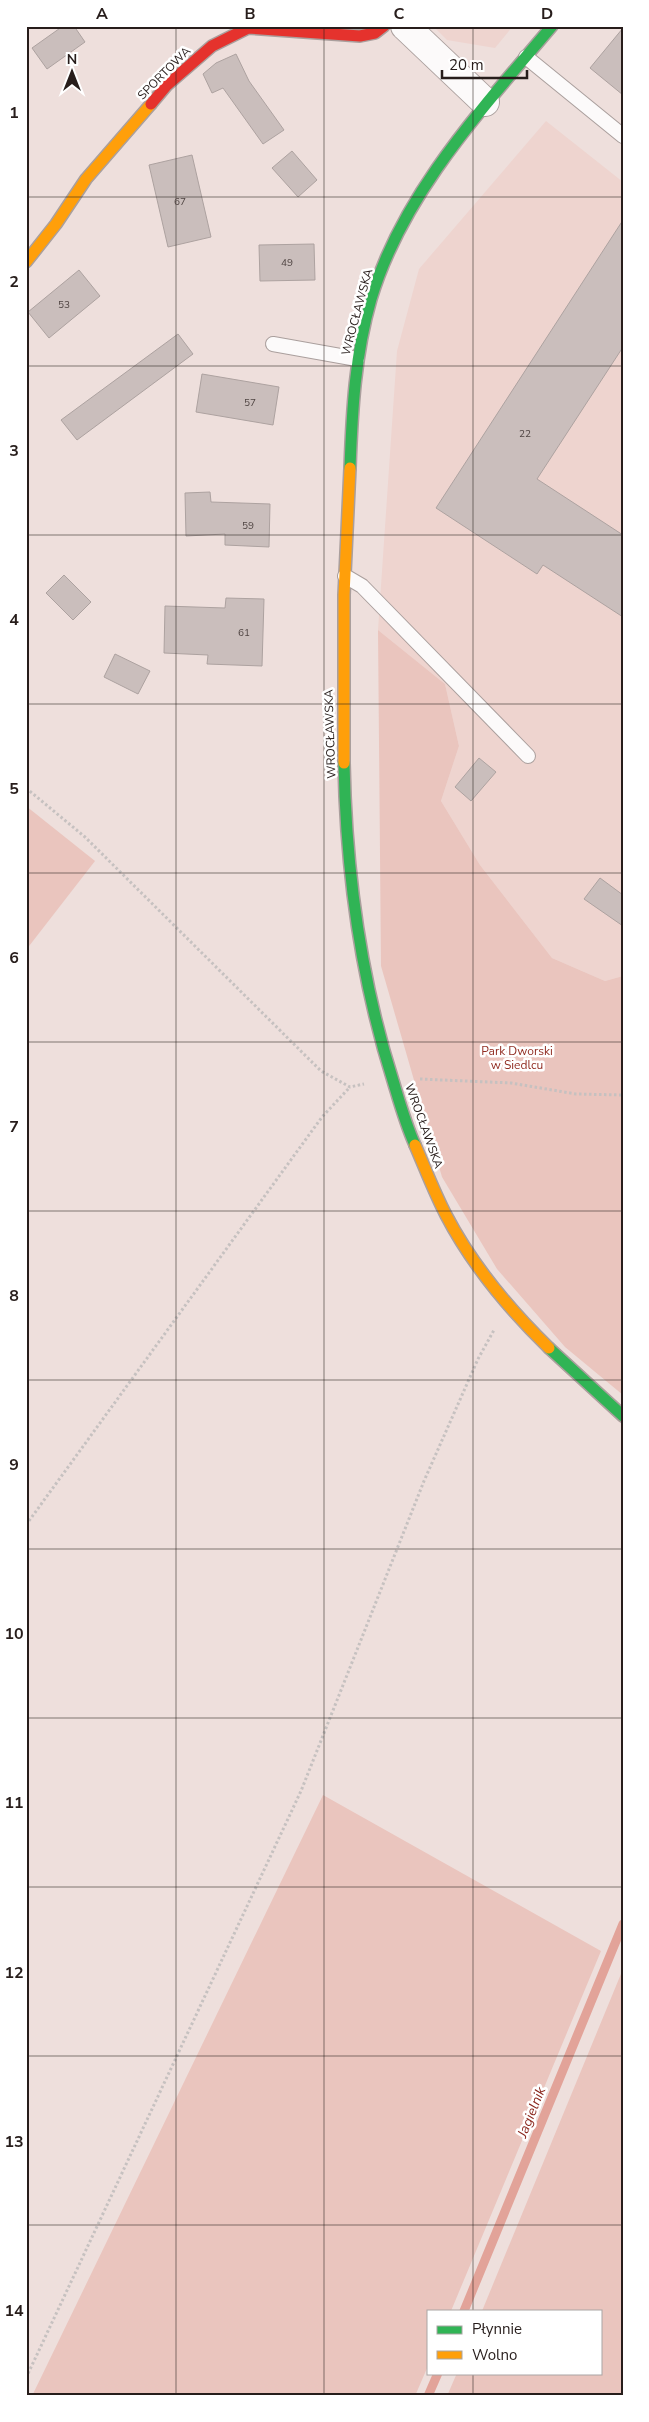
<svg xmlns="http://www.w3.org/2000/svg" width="649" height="2422" font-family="'Nunito Sans',sans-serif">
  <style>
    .built { fill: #eed4cf }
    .green { fill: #eac5be }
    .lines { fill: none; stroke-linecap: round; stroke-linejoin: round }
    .stream { stroke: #e2a399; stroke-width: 9 }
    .building { fill: #cabebc; stroke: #ada2a0 }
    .lane-casing { stroke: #aa9f9d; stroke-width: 16 }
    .street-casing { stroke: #aa9f9d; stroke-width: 30 }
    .fast-casing { stroke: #aa9f9d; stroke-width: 14 }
    .slow-casing { stroke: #aa9f9d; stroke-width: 14 }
    .jam-casing { stroke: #aa9f9d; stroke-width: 14 }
    .path { stroke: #c6c1c0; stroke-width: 3; stroke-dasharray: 2.5 2.5; stroke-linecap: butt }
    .lane { stroke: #fcfafa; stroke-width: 14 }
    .street { stroke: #fcfafa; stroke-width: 28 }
    .fast { stroke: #30b455; stroke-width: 11 }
    .slow { stroke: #ff9f0a; stroke-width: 11 }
    .jam { stroke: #e5322d; stroke-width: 11 }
    .grid { fill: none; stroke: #271d1b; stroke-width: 1; stroke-opacity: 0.55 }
    .labels { text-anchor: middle; stroke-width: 5; stroke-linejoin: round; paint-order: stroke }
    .number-label { font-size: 10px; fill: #504543 }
    .street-label { font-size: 12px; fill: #271d1b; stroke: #fff }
    .park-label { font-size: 12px; fill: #922e23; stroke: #fff }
    .water-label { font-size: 14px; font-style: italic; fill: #8b271d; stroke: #fff }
    .neatline { fill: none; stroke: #271d1b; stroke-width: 2 }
    .grid-label { font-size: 16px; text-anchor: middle; font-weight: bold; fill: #271d1b }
  </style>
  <rect width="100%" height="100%" fill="#eedfdc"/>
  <g class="built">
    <path d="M 433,26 L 513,26 L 495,48 L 447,40 Z"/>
    <path d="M 546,121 L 623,182 L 623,976 L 605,981 L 552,958 L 480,865 L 441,801 L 459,746 L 445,684 L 378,630 L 397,351 L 419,269 Z"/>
  </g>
  <g class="green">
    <path d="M 378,630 L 445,684 L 459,746 L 441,801 L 480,865 L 552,958 L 605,981 L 623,976 L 623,1395 L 565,1347 L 497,1269 L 442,1177 L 381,966 Z"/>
    <path d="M 26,806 L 95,861 L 26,950 Z"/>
    <path d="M 323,1795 L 601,1951 L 451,2311 L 428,2311 L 428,2366 L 415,2396 L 32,2396 Z"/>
    <path d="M 623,1969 L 623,2396 L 447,2396 L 457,2373 L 600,2373 L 600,2311 L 482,2311 Z"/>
  </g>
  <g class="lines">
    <g class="stream">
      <path d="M 464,2311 L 623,1924"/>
      <path d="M 428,2396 L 438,2373"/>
    </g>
  </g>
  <g class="building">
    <path d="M 63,26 L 74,26 L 85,42 L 47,69 L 32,48 Z"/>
    <path d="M 623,28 L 623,95 L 590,68 Z"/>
    <path d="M 236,54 L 249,81 L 284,130 L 263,144 L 223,88 L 212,93 L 203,74 L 216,63 Z"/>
    <path d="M 292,151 L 317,180 L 298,197 L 272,168 Z"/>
    <path d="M 192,155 L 211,237 L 168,247 L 149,165 Z"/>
    <path d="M 623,220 L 623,347 L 537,479 L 623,535 L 623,617 L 543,565 L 537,574 L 436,508 Z"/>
    <path d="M 314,244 L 315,280 L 260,281 L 259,245 Z"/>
    <path d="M 79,270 L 100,296 L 49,338 L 28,312 Z"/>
    <path d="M 178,334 L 193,354 L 77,440 L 61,420 Z"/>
    <path d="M 202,374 L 279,387 L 273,425 L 196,412 Z"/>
    <path d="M 210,492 L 211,502 L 270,504 L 269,547 L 225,545 L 225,534 L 186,536 L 185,493 Z"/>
    <path d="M 64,575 L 91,602 L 73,620 L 46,593 Z"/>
    <path d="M 226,598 L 264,599 L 262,666 L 207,664 L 208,655 L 164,653 L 165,606 L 225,608 Z"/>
    <path d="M 115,654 L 150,671 L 138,694 L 104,677 Z"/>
    <path d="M 479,758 L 496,772 L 471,801 L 455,787 Z"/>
    <path d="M 600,878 L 623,895 L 623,926 L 584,899 Z"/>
  </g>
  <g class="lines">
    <defs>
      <g id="lane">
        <path d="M 526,57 L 623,136"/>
        <path d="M 273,344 L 357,359"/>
        <path d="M 345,576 L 362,586 L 528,756"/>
      </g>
      <path id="street" d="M 405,26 L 485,102"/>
      <g id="fast">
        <path d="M 350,468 C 352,412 355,354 371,299 C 403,193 482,109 552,26"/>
        <path d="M 344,763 C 346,870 361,981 394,1084 C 400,1104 406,1125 415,1145"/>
        <path d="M 549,1348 L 623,1416"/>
      </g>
      <g id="slow">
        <path d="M 26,262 L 56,224 L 86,179 L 151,104"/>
        <path d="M 344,763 L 344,595 L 350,468"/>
        <path d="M 415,1145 C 425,1168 434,1192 446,1215 C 472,1265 509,1309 549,1348"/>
      </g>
      <path id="jam" d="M 151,104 L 167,85 L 212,46 L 248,28 L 360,36 L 375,33 L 384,26"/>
    </defs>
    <use href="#lane" class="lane-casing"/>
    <use href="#street" class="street-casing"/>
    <use href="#fast" class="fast-casing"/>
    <use href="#slow" class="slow-casing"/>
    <use href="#jam" class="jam-casing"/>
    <g class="path">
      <path d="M 26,788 L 85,837 L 321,1071 L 350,1087 L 364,1084"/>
      <path d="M 420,1079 L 511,1083 L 576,1094 L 623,1095"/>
      <path d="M 26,1525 L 322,1117 L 350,1087"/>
      <path d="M 26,2378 L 301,1791 L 424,1481 L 478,1359 L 494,1330"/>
    </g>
    <use href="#lane" class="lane"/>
    <use href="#street" class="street"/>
    <use href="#fast" class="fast"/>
    <use href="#slow" class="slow"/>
    <use href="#jam" class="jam"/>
  </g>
  <path class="grid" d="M 176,26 L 176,2396M 324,26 L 324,2396M 473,26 L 473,2311M 26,197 L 623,197M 26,366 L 623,366M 26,535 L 623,535M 26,704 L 623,704M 26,873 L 623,873M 26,1042 L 623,1042M 26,1211 L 623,1211M 26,1380 L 623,1380M 26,1549 L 623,1549M 26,1718 L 623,1718M 26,1887 L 623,1887M 26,2056 L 623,2056M 26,2225 L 623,2225M 473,2373 L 473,2396"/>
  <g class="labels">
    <g class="number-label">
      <text x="180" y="205">67</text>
      <text x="287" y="266">49</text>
      <text x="64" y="308">53</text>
      <text x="250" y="406">57</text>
      <text x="525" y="437">22</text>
      <text x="248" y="529">59</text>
      <text x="244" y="636">61</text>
    </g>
    <g class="street-label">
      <text transform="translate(164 73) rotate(-45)" y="4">SPORTOWA</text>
      <text transform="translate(357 312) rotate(-75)" y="4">WROCŁAWSKA</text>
      <text transform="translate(330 734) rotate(-92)" y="4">WROCŁAWSKA</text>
      <text transform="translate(424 1126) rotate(70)" y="4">WROCŁAWSKA</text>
    </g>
    <g class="park-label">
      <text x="517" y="1055">Park Dworski<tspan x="517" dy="14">w Siedlcu</tspan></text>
    </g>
    <g class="water-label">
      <text transform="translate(531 2112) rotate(-68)" y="5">Jagielnik</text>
    </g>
  </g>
  <rect width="649" height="2422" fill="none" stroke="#ffffff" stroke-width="55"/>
  <rect x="427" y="2310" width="175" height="65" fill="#ffffff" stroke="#a9a5a4"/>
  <rect x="437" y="2326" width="25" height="8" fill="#30b455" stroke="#a9a5a4"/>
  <text x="472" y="2334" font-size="15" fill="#271d1b">Płynnie</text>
  <rect x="437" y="2351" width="25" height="8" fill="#ff9f0a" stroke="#a9a5a4"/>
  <text x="472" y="2360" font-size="15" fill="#271d1b">Wolno</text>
  <g transform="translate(72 72)" stroke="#ffffff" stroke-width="4" paint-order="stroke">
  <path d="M0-4L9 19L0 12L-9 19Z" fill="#271d1b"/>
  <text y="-8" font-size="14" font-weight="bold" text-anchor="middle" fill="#271d1b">N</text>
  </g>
  <path d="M442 70v8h85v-8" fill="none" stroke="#271d1b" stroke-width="2.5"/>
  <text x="449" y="70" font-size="15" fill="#271d1b" stroke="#ffffff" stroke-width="4" paint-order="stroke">20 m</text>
  <rect x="28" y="28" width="594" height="2366" class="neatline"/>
  <g class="grid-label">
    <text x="102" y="19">A</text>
    <text x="250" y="19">B</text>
    <text x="399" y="19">C</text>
    <text x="547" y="19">D</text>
    <text x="14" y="118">1</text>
    <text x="14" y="287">2</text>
    <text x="14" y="456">3</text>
    <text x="14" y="625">4</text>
    <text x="14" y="794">5</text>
    <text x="14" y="963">6</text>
    <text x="14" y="1132">7</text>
    <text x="14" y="1301">8</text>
    <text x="14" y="1470">9</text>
    <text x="14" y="1639">10</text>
    <text x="14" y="1808">11</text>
    <text x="14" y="1978">12</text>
    <text x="14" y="2147">13</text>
    <text x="14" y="2316">14</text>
  </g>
</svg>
